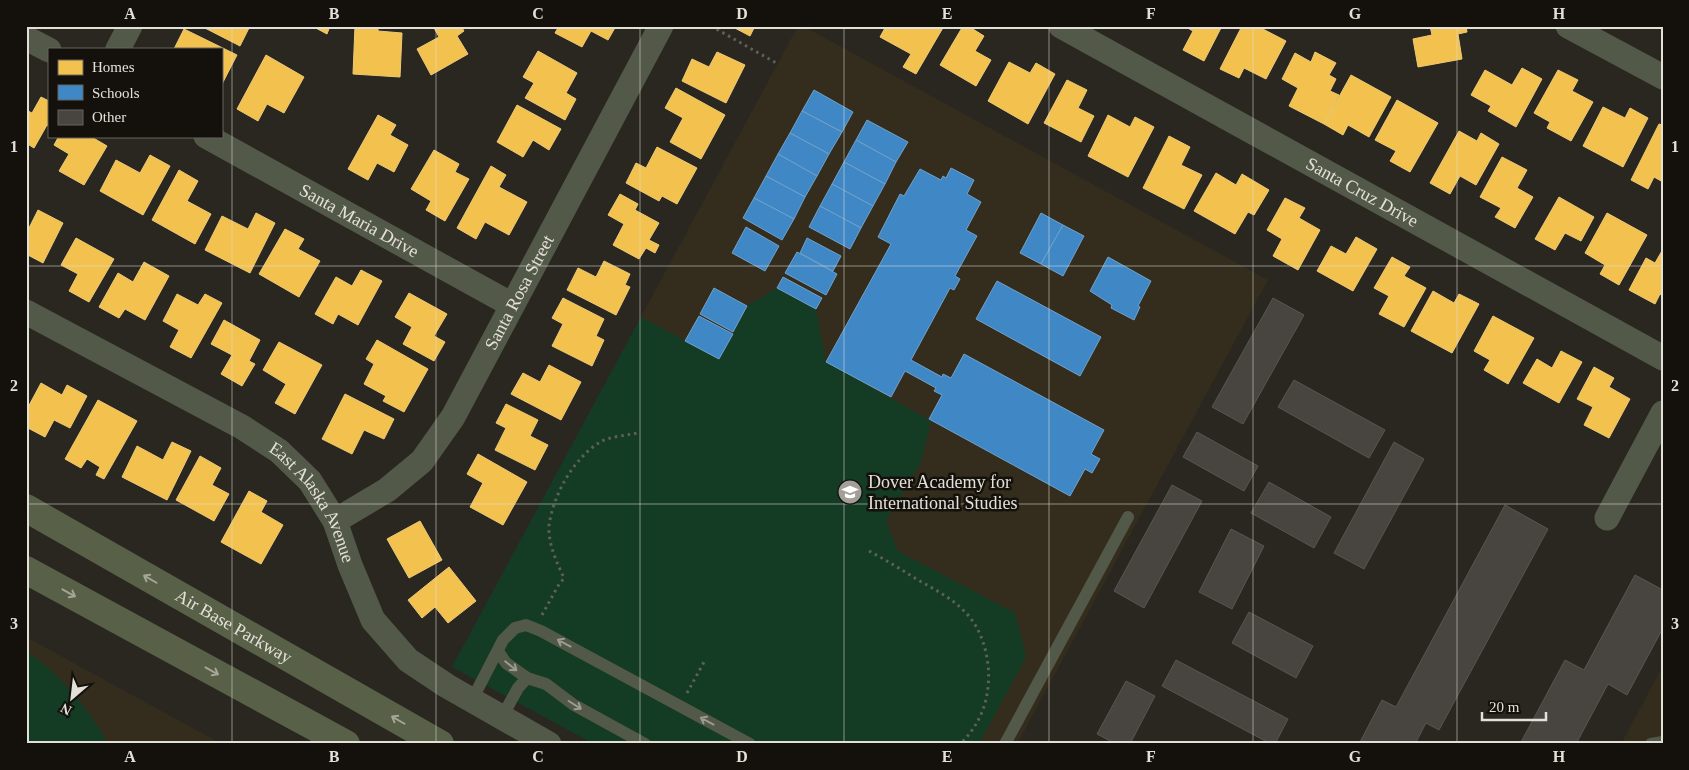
<svg xmlns="http://www.w3.org/2000/svg" width="1689" height="770" font-family="'Times New Roman',serif">
  <style>
    .built { fill: #342d1d }
    .green { fill: #143b23 }
    .homes { fill: #f2c14e; stroke: #eeca77 }
    .schools { fill: #3f88c5; stroke: #70a2cb }
    .building { fill: #484440; stroke: #595550 }
    .lines { fill: none; stroke-linecap: round; stroke-linejoin: round }
    .path { stroke: #5e6156; stroke-width: 3; stroke-dasharray: 2.5 4; stroke-linecap: butt }
    .lane { stroke: #535948; stroke-width: 12 }
    .street { stroke: #535948; stroke-width: 25 }
    .primary { stroke: #586047; stroke-width: 28 }
    .oneway { stroke: #a4a697 }
    .oneway2 { stroke: #9b9c90 }
    .grid { fill: none; stroke: #e3e0d8; stroke-width: 1; stroke-opacity: 0.55 }
    .labels { text-anchor: middle; stroke-width: 5; stroke-linejoin: round; paint-order: stroke }
    .street-label { font-size: 18px; fill: #e3e0d8; stroke: #14110c }
    .poi-label { font-size: 18px; fill: #e3e0d8; stroke: #14110c; text-anchor: start }
    .neatline { fill: none; stroke: #e3e0d8; stroke-width: 2 }
    .grid-label { font-size: 16px; text-anchor: middle; font-weight: bold; fill: #e3e0d8 }
  </style>
  <rect width="100%" height="100%" fill="#2a2720"/>
  <g class="built">
    <path d="M 798,26 L 803,26 L 1268,280 L 1017,744 L 594,744 L 452,667 Z"/>
    <path d="M 26,637 L 222,744 L 26,744 Z"/>
    <path d="M 1663,666 L 1663,744 L 1621,744 Z"/>
  </g>
  <g class="green">
    <path d="M 777,288 L 816,309 L 826,362 L 931,421 L 921,462 L 886,521 L 898,551 L 1015,613 L 1026,657 L 979,744 L 594,744 L 452,667 L 641,317 L 719,359 L 747,306 Z"/>
    <path d="M 26,652 C 56,668 93,714 108,744 L 26,744 Z"/>
  </g>
  <g class="homes">
    <path d="M 201,26 L 250,26 L 240,46 Z"/>
    <path d="M 312,26 L 330,26 L 327,34 Z"/>
    <path d="M 355,26 L 378,26 L 378,31 L 402,33 L 400,77 L 353,74 Z"/>
    <path d="M 433,26 L 461,26 L 464,31 L 457,36 L 468,54 L 431,75 L 417,49 L 439,37 Z"/>
    <path d="M 559,26 L 616,26 L 608,40 L 591,31 L 582,47 L 555,33 Z"/>
    <path d="M 731,26 L 755,26 L 750,36 Z"/>
    <path d="M 886,26 L 944,26 L 916,74 L 903,67 L 911,54 L 880,37 Z"/>
    <path d="M 963,26 L 968,26 L 984,36 L 975,51 L 991,60 L 976,86 L 940,65 Z"/>
    <path d="M 1184,26 L 1222,26 L 1204,61 L 1183,50 L 1193,31 Z"/>
    <path d="M 1242,26 L 1257,26 L 1286,41 L 1266,79 L 1244,68 L 1239,78 L 1220,69 Z"/>
    <path d="M 1430,26 L 1466,26 L 1467,32 L 1458,34 L 1462,59 L 1418,67 L 1413,39 L 1432,35 Z"/>
    <path d="M 184,29 L 237,55 L 221,86 L 221,49 L 174,49 Z"/>
    <path d="M 538,51 L 577,73 L 566,93 L 576,99 L 565,120 L 525,98 L 534,83 L 523,77 Z"/>
    <path d="M 717,52 L 745,65 L 726,103 L 682,81 L 692,59 L 709,67 Z"/>
    <path d="M 1315,52 L 1336,63 L 1329,75 L 1336,79 L 1330,91 L 1339,95 L 1324,124 L 1289,106 L 1298,88 L 1282,79 L 1295,53 L 1311,62 Z"/>
    <path d="M 266,55 L 304,77 L 284,113 L 267,104 L 258,121 L 237,109 Z"/>
    <path d="M 1009,62 L 1030,73 L 1036,63 L 1055,74 L 1028,124 L 988,101 Z"/>
    <path d="M 1522,68 L 1542,79 L 1516,127 L 1488,111 L 1491,106 L 1471,95 L 1485,70 L 1512,85 Z"/>
    <path d="M 1558,70 L 1578,80 L 1572,91 L 1593,102 L 1571,141 L 1547,128 L 1550,122 L 1534,113 Z"/>
    <path d="M 1351,75 L 1391,97 L 1369,137 L 1348,125 L 1343,135 L 1324,124 Z"/>
    <path d="M 1067,80 L 1087,90 L 1078,108 L 1094,116 L 1081,142 L 1044,123 Z"/>
    <path d="M 676,88 L 725,115 L 701,159 L 670,142 L 683,118 L 665,108 Z"/>
    <path d="M 41,97 L 49,101 L 49,126 L 47,125 L 34,148 L 26,143 L 26,110 L 32,113 Z"/>
    <path d="M 1397,100 L 1438,123 L 1410,172 L 1390,161 L 1396,151 L 1375,140 Z"/>
    <path d="M 517,105 L 561,129 L 549,150 L 533,140 L 523,157 L 497,142 Z"/>
    <path d="M 1603,107 L 1625,118 L 1630,108 L 1648,118 L 1623,167 L 1583,146 Z"/>
    <path d="M 378,115 L 396,125 L 390,135 L 408,145 L 394,172 L 377,163 L 368,180 L 348,169 Z"/>
    <path d="M 1108,115 L 1130,127 L 1135,117 L 1154,127 L 1128,177 L 1088,156 Z"/>
    <path d="M 1659,124 L 1663,125 L 1663,182 L 1654,177 L 1648,189 L 1631,180 Z"/>
    <path d="M 1459,131 L 1477,141 L 1481,133 L 1499,144 L 1476,185 L 1460,176 L 1450,194 L 1430,183 Z"/>
    <path d="M 59,136 L 90,136 L 107,146 L 84,185 L 59,171 L 69,154 L 54,145 Z"/>
    <path d="M 1169,136 L 1190,147 L 1181,165 L 1202,175 L 1184,209 L 1143,188 Z"/>
    <path d="M 657,147 L 697,168 L 677,204 L 662,196 L 659,201 L 626,183 L 636,163 L 646,168 Z"/>
    <path d="M 434,150 L 459,164 L 455,172 L 469,179 L 445,221 L 426,210 L 431,201 L 411,189 Z"/>
    <path d="M 150,155 L 170,166 L 143,215 L 100,191 L 116,160 L 140,173 Z"/>
    <path d="M 1502,157 L 1527,170 L 1517,188 L 1533,197 L 1515,228 L 1495,217 L 1501,208 L 1480,197 Z"/>
    <path d="M 491,166 L 506,175 L 499,187 L 527,202 L 509,235 L 485,222 L 476,239 L 457,228 Z"/>
    <path d="M 179,170 L 198,181 L 187,201 L 211,214 L 195,244 L 152,220 Z"/>
    <path d="M 1216,173 L 1236,185 L 1242,174 L 1269,190 L 1254,215 L 1248,212 L 1235,234 L 1194,211 Z"/>
    <path d="M 620,194 L 638,204 L 635,210 L 659,223 L 649,240 L 659,245 L 655,253 L 646,248 L 639,259 L 613,245 L 624,224 L 608,215 Z"/>
    <path d="M 1559,197 L 1594,217 L 1581,241 L 1565,233 L 1555,250 L 1535,239 Z"/>
    <path d="M 1285,198 L 1305,208 L 1299,218 L 1320,230 L 1298,270 L 1273,256 L 1282,239 L 1267,230 Z"/>
    <path d="M 38,210 L 63,223 L 43,263 L 26,254 L 26,226 L 29,228 Z"/>
    <path d="M 256,213 L 275,223 L 250,273 L 205,250 L 222,216 L 248,229 Z"/>
    <path d="M 1607,213 L 1647,235 L 1619,285 L 1600,274 L 1605,265 L 1585,253 Z"/>
    <path d="M 285,229 L 304,239 L 298,249 L 320,261 L 299,297 L 259,274 Z"/>
    <path d="M 1356,237 L 1377,249 L 1353,291 L 1317,271 L 1331,246 L 1346,254 Z"/>
    <path d="M 76,238 L 114,259 L 89,302 L 69,291 L 78,274 L 61,265 Z"/>
    <path d="M 1663,249 L 1663,296 L 1660,294 L 1655,304 L 1629,290 L 1646,258 L 1655,263 Z"/>
    <path d="M 1392,257 L 1410,267 L 1404,276 L 1426,288 L 1404,327 L 1379,314 L 1389,296 L 1374,288 Z"/>
    <path d="M 604,261 L 630,274 L 625,285 L 630,287 L 616,315 L 567,290 L 578,268 L 596,277 Z"/>
    <path d="M 144,262 L 169,276 L 145,320 L 125,309 L 119,318 L 99,307 L 118,273 L 133,282 Z"/>
    <path d="M 361,270 L 382,281 L 358,325 L 338,314 L 333,324 L 315,314 L 336,277 L 352,286 Z"/>
    <path d="M 1433,291 L 1454,303 L 1459,294 L 1479,304 L 1452,353 L 1411,331 Z"/>
    <path d="M 409,293 L 447,314 L 434,336 L 445,342 L 434,361 L 403,344 L 412,327 L 395,317 Z"/>
    <path d="M 177,294 L 198,305 L 205,294 L 222,303 L 191,358 L 170,347 L 179,330 L 163,321 Z"/>
    <path d="M 563,298 L 604,319 L 596,336 L 604,340 L 592,366 L 552,346 L 563,324 L 552,318 Z"/>
    <path d="M 1493,316 L 1534,338 L 1508,384 L 1484,370 L 1490,360 L 1474,351 Z"/>
    <path d="M 224,320 L 260,340 L 249,361 L 255,364 L 242,386 L 221,374 L 232,355 L 211,344 Z"/>
    <path d="M 377,340 L 428,369 L 404,412 L 383,401 L 386,396 L 364,384 L 374,364 L 366,359 Z"/>
    <path d="M 279,342 L 322,365 L 295,414 L 275,403 L 286,384 L 263,370 Z"/>
    <path d="M 1561,351 L 1582,362 L 1559,403 L 1523,383 L 1537,359 L 1552,368 Z"/>
    <path d="M 549,365 L 581,382 L 561,420 L 511,394 L 523,373 L 540,382 Z"/>
    <path d="M 1594,367 L 1614,378 L 1609,387 L 1630,399 L 1609,438 L 1584,425 L 1593,407 L 1577,399 Z"/>
    <path d="M 41,383 L 62,395 L 67,385 L 87,396 L 70,428 L 54,420 L 45,437 L 26,427 L 26,411 Z"/>
    <path d="M 345,394 L 394,419 L 384,439 L 364,430 L 352,454 L 322,439 Z"/>
    <path d="M 98,400 L 137,421 L 104,479 L 96,475 L 100,467 L 87,459 L 81,468 L 65,459 Z"/>
    <path d="M 506,404 L 538,420 L 530,436 L 548,445 L 535,470 L 495,450 L 506,428 L 496,423 Z"/>
    <path d="M 172,442 L 191,451 L 167,500 L 122,477 L 137,446 L 163,460 Z"/>
    <path d="M 478,454 L 527,482 L 503,525 L 470,507 L 483,483 L 467,474 Z"/>
    <path d="M 200,456 L 221,468 L 212,485 L 229,494 L 214,521 L 176,500 Z"/>
    <path d="M 249,491 L 267,501 L 261,512 L 283,525 L 261,564 L 221,542 Z"/>
    <path d="M 420,521 L 442,560 L 409,578 L 387,539 Z"/>
    <path d="M 449,567 L 476,601 L 448,623 L 435,607 L 422,618 L 408,600 Z"/>
  </g>
  <g class="schools">
    <path d="M 814,90 L 853,112 L 842,132 L 802,111 Z"/>
    <path d="M 802,111 L 842,132 L 829,154 L 790,133 Z"/>
    <path d="M 867,120 L 908,142 L 896,162 L 856,140 Z"/>
    <path d="M 790,133 L 829,154 L 817,176 L 778,154 Z"/>
    <path d="M 856,140 L 896,162 L 885,184 L 844,162 Z"/>
    <path d="M 778,154 L 817,176 L 805,197 L 766,176 Z"/>
    <path d="M 844,162 L 885,184 L 873,206 L 832,184 Z"/>
    <path d="M 951,168 L 974,180 L 967,194 L 981,202 L 966,230 L 977,236 L 955,276 L 960,279 L 954,290 L 950,288 L 911,360 L 942,377 L 943,374 L 951,378 L 964,354 L 1104,430 L 1091,454 L 1100,459 L 1092,473 L 1085,469 L 1070,496 L 929,419 L 942,395 L 934,391 L 936,388 L 905,371 L 891,397 L 826,362 L 891,244 L 878,237 L 900,194 L 904,196 L 920,169 L 941,180 L 943,176 L 946,178 Z"/>
    <path d="M 766,176 L 805,197 L 794,219 L 754,198 Z"/>
    <path d="M 832,184 L 873,206 L 861,228 L 820,206 Z"/>
    <path d="M 754,198 L 794,219 L 782,240 L 743,218 Z"/>
    <path d="M 820,206 L 861,228 L 850,249 L 809,227 Z"/>
    <path d="M 1041,213 L 1063,225 L 1041,264 L 1020,253 Z"/>
    <path d="M 1063,225 L 1084,236 L 1063,276 L 1041,264 Z"/>
    <path d="M 746,227 L 779,246 L 765,271 L 732,253 Z"/>
    <path d="M 807,238 L 841,256 L 833,271 L 800,253 Z"/>
    <path d="M 797,252 L 837,274 L 826,295 L 785,273 Z"/>
    <path d="M 1108,257 L 1151,281 L 1138,306 L 1140,307 L 1134,320 L 1111,308 L 1112,305 L 1090,291 Z"/>
    <path d="M 783,277 L 822,298 L 816,309 L 777,288 Z"/>
    <path d="M 997,281 L 1101,337 L 1080,376 L 976,319 Z"/>
    <path d="M 714,288 L 747,306 L 733,332 L 700,314 Z"/>
    <path d="M 699,316 L 733,334 L 719,359 L 685,341 Z"/>
  </g>
  <g class="building">
    <path d="M 1273,298 L 1304,315 L 1243,424 L 1212,407 Z"/>
    <path d="M 1294,380 L 1385,430 L 1369,458 L 1278,407 Z"/>
    <path d="M 1197,432 L 1258,466 L 1244,491 L 1183,457 Z"/>
    <path d="M 1394,442 L 1424,459 L 1364,569 L 1334,553 Z"/>
    <path d="M 1269,482 L 1331,517 L 1314,548 L 1251,513 Z"/>
    <path d="M 1172,485 L 1202,501 L 1144,608 L 1114,591 Z"/>
    <path d="M 1505,505 L 1548,529 L 1439,730 L 1426,723 L 1415,744 L 1359,744 L 1382,700 L 1396,707 Z"/>
    <path d="M 1231,529 L 1264,546 L 1232,609 L 1199,592 Z"/>
    <path d="M 1635,575 L 1663,590 L 1663,628 L 1627,695 L 1608,684 L 1576,744 L 1520,744 L 1565,660 L 1584,670 Z"/>
    <path d="M 1249,612 L 1313,646 L 1296,678 L 1232,643 Z"/>
    <path d="M 1176,660 L 1288,719 L 1275,744 L 1271,744 L 1162,686 Z"/>
    <path d="M 1126,681 L 1155,696 L 1130,744 L 1116,744 L 1097,734 Z"/>
  </g>
  <g class="lines">
    <g class="path">
      <path d="M 711,26 L 778,64"/>
      <path d="M 869,551 C 886,560 902,570 918,580 C 934,589 950,597 963,610 C 983,628 991,661 988,687 C 986,709 976,729 960,744"/>
      <path d="M 542,615 L 558,586 L 564,578 C 557,563 548,544 549,526 C 553,495 573,459 600,442 C 608,437 628,435 638,433"/>
      <path d="M 687,693 L 704,662"/>
    </g>
    <g class="lane">
      <path d="M 498,651 L 506,663 L 527,678"/>
      <path d="M 472,700 L 503,640 L 515,628 L 526,625 L 541,631 L 750,744"/>
      <path d="M 502,717 L 518,688 L 527,678 L 546,684 L 574,705 L 645,744"/>
      <path d="M 1005,744 L 1128,517"/>
      <path d="M 1651,744 L 1663,742"/>
    </g>
    <g class="street">
      <path id="s1" d="M 1061,26 L 1663,358"/>
      <path d="M 1568,26 L 1663,77"/>
      <path d="M 26,38 L 49,50"/>
      <path d="M 118,49 L 130,26"/>
      <path id="s2" d="M 206,136 L 512,305"/>
      <path id="s3" d="M 26,312 L 242,427 L 279,451 L 310,481 L 335,521 L 350,565 L 373,620 L 408,660 L 447,686 L 549,744"/>
      <path d="M 1607,518 L 1663,413"/>
      <path id="s4" d="M 335,521 L 387,490 L 422,461 L 453,417 L 661,26"/>
    </g>
    <g class="primary">
      <path id="s5" d="M 26,508 L 440,744"/>
      <path d="M 26,570 L 346,744"/>
    </g>
  </g>
  <defs><path id="oneway-shaft" d="M-6 0H5M1.5-3L5.5 0L1.5 3" fill="none" stroke-width="1.6" stroke-linecap="round" stroke-linejoin="round" transform="scale(1.25)"/></defs>
  <g class="oneway">
    <use href="#oneway-shaft" transform="translate(150 579) rotate(-150)"/>
    <use href="#oneway-shaft" transform="translate(69 593) rotate(29)"/>
    <use href="#oneway-shaft" transform="translate(212 671) rotate(29)"/>
    <use href="#oneway-shaft" transform="translate(398 720) rotate(-150)"/>
  </g>
  <g class="oneway2">
    <use href="#oneway-shaft" transform="translate(564 643) rotate(-152)"/>
    <use href="#oneway-shaft" transform="translate(511 666) rotate(39)"/>
    <use href="#oneway-shaft" transform="translate(575 705) rotate(32)"/>
    <use href="#oneway-shaft" transform="translate(707 721) rotate(-152)"/>
  </g>
  <path class="grid" d="M 232,26 L 232,744M 436,26 L 436,744M 640,26 L 640,744M 844,26 L 844,744M 1049,26 L 1049,744M 1253,26 L 1253,744M 1457,26 L 1457,744M 26,266 L 1663,266M 26,504 L 1663,504"/>
  <defs>
    <symbol id="school-disc" viewBox="-11 -11 22 22"><circle r="9.5" fill="#a29f98" stroke="#14110c"/><path d="M0-5L7-2L0 1L-7-2ZM-4 1L0 2.5L4 1V4Q0 6-4 4Z" fill="#fff"/></symbol>
  </defs>
  <g fill-rule="evenodd">
    <use href="#school-disc" x="836" y="478" width="28" height="28"/>
  </g>
  <g class="labels">
    <g class="street-label">
      <text dy="6" stroke="none"><textPath href="#s1" startOffset="344">Santa Cruz Drive</textPath></text>
      <text dy="6" stroke="none"><textPath href="#s2" startOffset="175">Santa Maria Drive</textPath></text>
      <text dy="6" stroke="none"><textPath href="#s4" startOffset="301">Santa Rosa Street</textPath></text>
      <text dy="6" stroke="none"><textPath href="#s3" startOffset="351">East Alaska Avenue</textPath></text>
      <text dy="6" stroke="none"><textPath href="#s5" startOffset="239">Air Base Parkway</textPath></text>
    </g>
    <g class="poi-label">
      <text x="868" y="488">Dover Academy for<tspan x="868" dy="21">International Studies</tspan></text>
    </g>
  </g>
  <rect width="1689" height="770" fill="none" stroke="#14110c" stroke-width="55"/>
  <rect x="48" y="48" width="175" height="90" fill="#14110c" stroke="#67645e"/>
  <rect x="58" y="60" width="25" height="15" fill="#f2c14e" stroke="#67645e"/>
  <text x="92" y="72" font-size="15" fill="#e3e0d8">Homes</text>
  <rect x="58" y="85" width="25" height="15" fill="#3f88c5" stroke="#67645e"/>
  <text x="92" y="98" font-size="15" fill="#e3e0d8">Schools</text>
  <rect x="58" y="110" width="25" height="15" fill="#484440" stroke="#67645e"/>
  <text x="92" y="122" font-size="15" fill="#e3e0d8">Other</text>
  <g transform="translate(72 698) rotate(208)" stroke="#14110c" stroke-width="4" paint-order="stroke">
  <path d="M0-4L9 19L0 12L-9 19Z" fill="#e3e0d8"/>
  <text y="-8" font-size="14" font-weight="bold" text-anchor="middle" fill="#e3e0d8">N</text>
  </g>
  <path d="M1482 712v8h64v-8" fill="none" stroke="#e3e0d8" stroke-width="2.5"/>
  <text x="1489" y="712" font-size="15" fill="#e3e0d8" stroke="#14110c" stroke-width="4" paint-order="stroke">20 m</text>
  <rect x="28" y="28" width="1634" height="714" class="neatline"/>
  <g class="grid-label">
    <text x="130" y="19">A</text>
    <text x="334" y="19">B</text>
    <text x="538" y="19">C</text>
    <text x="742" y="19">D</text>
    <text x="947" y="19">E</text>
    <text x="1151" y="19">F</text>
    <text x="1355" y="19">G</text>
    <text x="1559" y="19">H</text>
    <text x="14" y="152">1</text>
    <text x="1675" y="152">1</text>
    <text x="14" y="391">2</text>
    <text x="1675" y="391">2</text>
    <text x="14" y="629">3</text>
    <text x="1675" y="629">3</text>
    <text x="130" y="762">A</text>
    <text x="334" y="762">B</text>
    <text x="538" y="762">C</text>
    <text x="742" y="762">D</text>
    <text x="947" y="762">E</text>
    <text x="1151" y="762">F</text>
    <text x="1355" y="762">G</text>
    <text x="1559" y="762">H</text>
  </g>
</svg>
